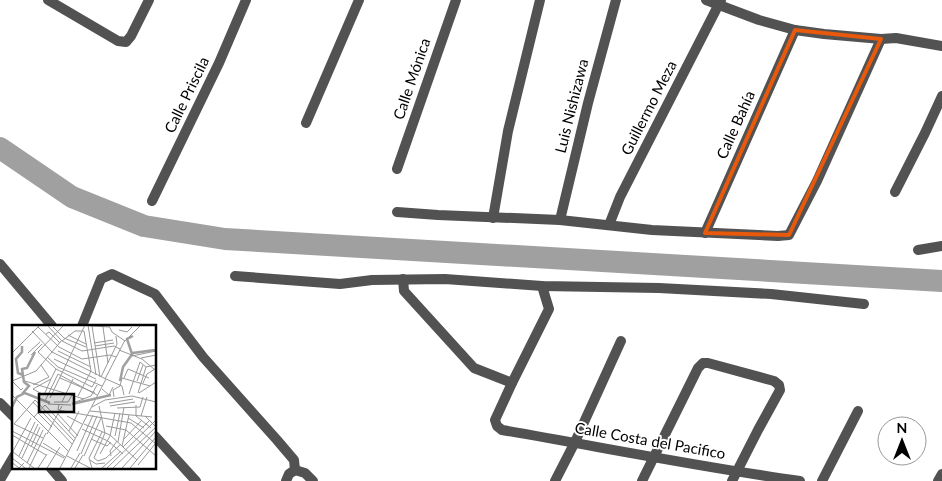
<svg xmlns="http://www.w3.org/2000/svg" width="942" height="481" font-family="Lato,sans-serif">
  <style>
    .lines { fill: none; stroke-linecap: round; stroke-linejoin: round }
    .river { stroke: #a0a0a0; stroke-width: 22 }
    .street { stroke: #525252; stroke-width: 10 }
    .marked { fill: none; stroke: #e8590c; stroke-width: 4; stroke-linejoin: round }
    .labels { text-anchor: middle; stroke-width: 4; stroke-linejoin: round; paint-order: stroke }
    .street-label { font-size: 15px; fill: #000; stroke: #fff }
    .inset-river { fill: none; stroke: #a0a0a0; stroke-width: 2.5 }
    .inset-road { fill: none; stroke: #999; stroke-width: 1 }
    .view { fill: #000; fill-opacity: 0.15; stroke: #000; stroke-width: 2.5 }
    .inset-edge { fill: none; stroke: #000; stroke-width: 2.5 }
  </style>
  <rect width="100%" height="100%" fill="#fff"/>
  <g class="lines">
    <path class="river" d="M 0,148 L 72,197 L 144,226 L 225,239 L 942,281"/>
    <g class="street">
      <path d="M 48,0 L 118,41 L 126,42 L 131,36 L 149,0"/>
      <path d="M 706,0 L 759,20 L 795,30 L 824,34 L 881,39 L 896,38 L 942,46"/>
      <path d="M 306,123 L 359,0"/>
      <path d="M 397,169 L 456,0"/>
      <path d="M 895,192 L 925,133 L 942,96"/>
      <path d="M 152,201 L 219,63 L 246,0"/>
      <path d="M 397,212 L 438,215 L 560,220 L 652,230 L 778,236 L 789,235 L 817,181 L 881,39"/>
      <path d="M 493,218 L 508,131 L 540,0"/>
      <path d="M 560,220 L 588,103 L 616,0"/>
      <path d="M 609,225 L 620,197 L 721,0"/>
      <path d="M 705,233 L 795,30"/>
      <path d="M 918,250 L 942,246"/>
      <path d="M 0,264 L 52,326"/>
      <path d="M 235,276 L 340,284 L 372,280 L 445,279 L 542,286 L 659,288 L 771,294 L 864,304"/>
      <path d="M 403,279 L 404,291 L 474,368 L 512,383"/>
      <path d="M 542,286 L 549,309 L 512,383 L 495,420 L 497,426 L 502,430 C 601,447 700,467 800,481"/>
      <path d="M 82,326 L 101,279 L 112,274 L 155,294 L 203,357 L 277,440 L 294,460 L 295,470"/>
      <path d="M 0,403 L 14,417"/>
      <path d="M 155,436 L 196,481"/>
      <path d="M 50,467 L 62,481"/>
      <path d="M 295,470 L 305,473 L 313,481"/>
      <path d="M 0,480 L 14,456"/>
      <path d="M 286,481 L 289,474 L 295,470"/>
      <path d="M 555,481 L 575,442 L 621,341"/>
      <path d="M 642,481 L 698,368 L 703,363 L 708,363 L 774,381 L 779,385 L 780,390 L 758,430 L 732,481"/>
      <path d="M 822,481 L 858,411"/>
      <path d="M 938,481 L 942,474"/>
    </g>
  </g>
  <path class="marked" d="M 795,30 L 881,39 L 789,235 L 705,233 Z"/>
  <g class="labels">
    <g class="street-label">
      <text transform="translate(412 79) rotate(-71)" y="5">Calle Mónica</text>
      <text transform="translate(187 95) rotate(-64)" y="5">Calle Priscila</text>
      <text transform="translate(572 106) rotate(-76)" y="5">Luis Nishizawa</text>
      <text transform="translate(649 108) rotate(-63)" y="5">Guillermo Meza</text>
      <text transform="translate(736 125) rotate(-66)" y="5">Calle Bahía</text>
      <text transform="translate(650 441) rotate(10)" y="5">Calle Costa del Pacifico</text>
    </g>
  </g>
  <g transform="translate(12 325)">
    <rect width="144" height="144" fill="#fff"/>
    <path class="inset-river" d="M 10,21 L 10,27 L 4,34 L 6,48 L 11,50M 120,29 L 115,14 L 121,11M 108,56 L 111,42 L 121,28 L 143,25M 10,69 L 17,61 L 12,57 L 10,44 L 15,43 L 23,27M 60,79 L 99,70M 0,82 L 5,72 L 13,68 L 38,78"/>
    <path class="inset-road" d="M 35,0 L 50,16 L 70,26 L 102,21 L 108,24M 52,0 L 26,27 L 44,44 L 80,62 L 84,55M 68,0 L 97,2M 76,0 L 84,50M 80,1 L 88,52M 97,1 L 100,7 L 113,16M 26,2 L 47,22 L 70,34 L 98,30 L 104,32M 41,2 L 52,13M 91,2 L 96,38M 107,5 L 115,7 L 120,2M 20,6 L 40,27 L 94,54 L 48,143M 34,9 L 37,7 L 48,18M 56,10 L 74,19M 52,13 L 74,22M 50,16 L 63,6 L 72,6M 82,18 L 101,15M 83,21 L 102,18M 107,25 L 130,34 L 142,44M 46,26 L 79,42M 0,28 L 28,0M 16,28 L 28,17M 19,30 L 30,19M 120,31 L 144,26M 35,32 L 46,42 L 90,61M 129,33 L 144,30M 42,34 L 84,54M 128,37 L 134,42 L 144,40M 89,52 L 105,19 L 104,11M 48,53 L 83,68M 112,53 L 116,44 L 137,53M 39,54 L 32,70 L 21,64 L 39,54 L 44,44M 93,54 L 112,17 L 129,0M 94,54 L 110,61 L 112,70M 0,56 L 24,46 L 50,15M 0,56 L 9,65 L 11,63M 13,56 L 72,74M 125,56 L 131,40M 131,58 L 135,49 L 143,44M 21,60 L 37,52 L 29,40M 90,64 L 97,70 L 101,62M 126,68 L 134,42M 127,68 L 144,57M 117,69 L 128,37M 0,70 L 57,127M 66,71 L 79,46 L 72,6M 102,72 L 101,65 L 108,61 L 110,53 L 138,61M 38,73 L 73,0M 33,76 L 46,49 L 85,70M 21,77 L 60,119M 42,77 L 56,77 L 60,70M 50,77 L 61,54M 61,78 L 79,71 L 85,60M 97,78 L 121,74M 36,79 L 59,80M 47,79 L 46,85 L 119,98 L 144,119M 124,80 L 124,91 L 139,103M 87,81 L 93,108 L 82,133 L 86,136 L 94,133 L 109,119M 98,81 L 123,77M 80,82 L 93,75 L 120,71 L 144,77M 105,83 L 128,82 L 131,72M 78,86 L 140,92M 26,88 L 40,102M 46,89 L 66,111M 55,91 L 70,99M 129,91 L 135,72M 22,92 L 33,80 L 63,113M 116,93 L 132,103M 72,99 L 98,110 L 125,135M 94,101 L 114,105 L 144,131M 70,104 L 96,116 L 111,129M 0,106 L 52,133M 57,106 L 67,86M 35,109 L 50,81M 0,110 L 34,130M 103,111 L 108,88M 31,113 L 2,99 L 23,75 L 62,116M 79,114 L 95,121 L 99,117M 112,114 L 130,95M 106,117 L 112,82M 31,118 L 53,132M 110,121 L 117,90M 19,122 L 28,102M 111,122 L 138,95M 65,126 L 81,90M 1,127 L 22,143M 0,128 L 19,93M 69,129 L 85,91M 88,129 L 98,111 L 103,88M 7,131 L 23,97M 55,131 L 78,143M 72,131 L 89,93M 99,131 L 98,126 L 105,116M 0,133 L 13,143M 10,133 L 26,99M 78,135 L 84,139 L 93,138M 0,138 L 2,139 L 7,143 L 12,138M 15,138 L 31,105M 126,140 L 143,119M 17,143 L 34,108M 26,143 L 35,129M 35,143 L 48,122M 59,143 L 68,128M 63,143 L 71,130M 80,143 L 77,133 L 90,107M 90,143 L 109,126M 95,143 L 144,95M 101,143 L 144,102 L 133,91M 110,143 L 144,106M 118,143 L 144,112"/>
    <path class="view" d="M 27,69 L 62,69 L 62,87 L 27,87 Z"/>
    <rect width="144" height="144" class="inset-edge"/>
  </g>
  <g transform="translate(902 441)"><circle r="24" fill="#ffffff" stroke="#999999"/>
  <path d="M0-4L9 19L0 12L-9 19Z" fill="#000000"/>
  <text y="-8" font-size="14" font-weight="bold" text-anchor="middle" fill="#000000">N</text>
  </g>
</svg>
